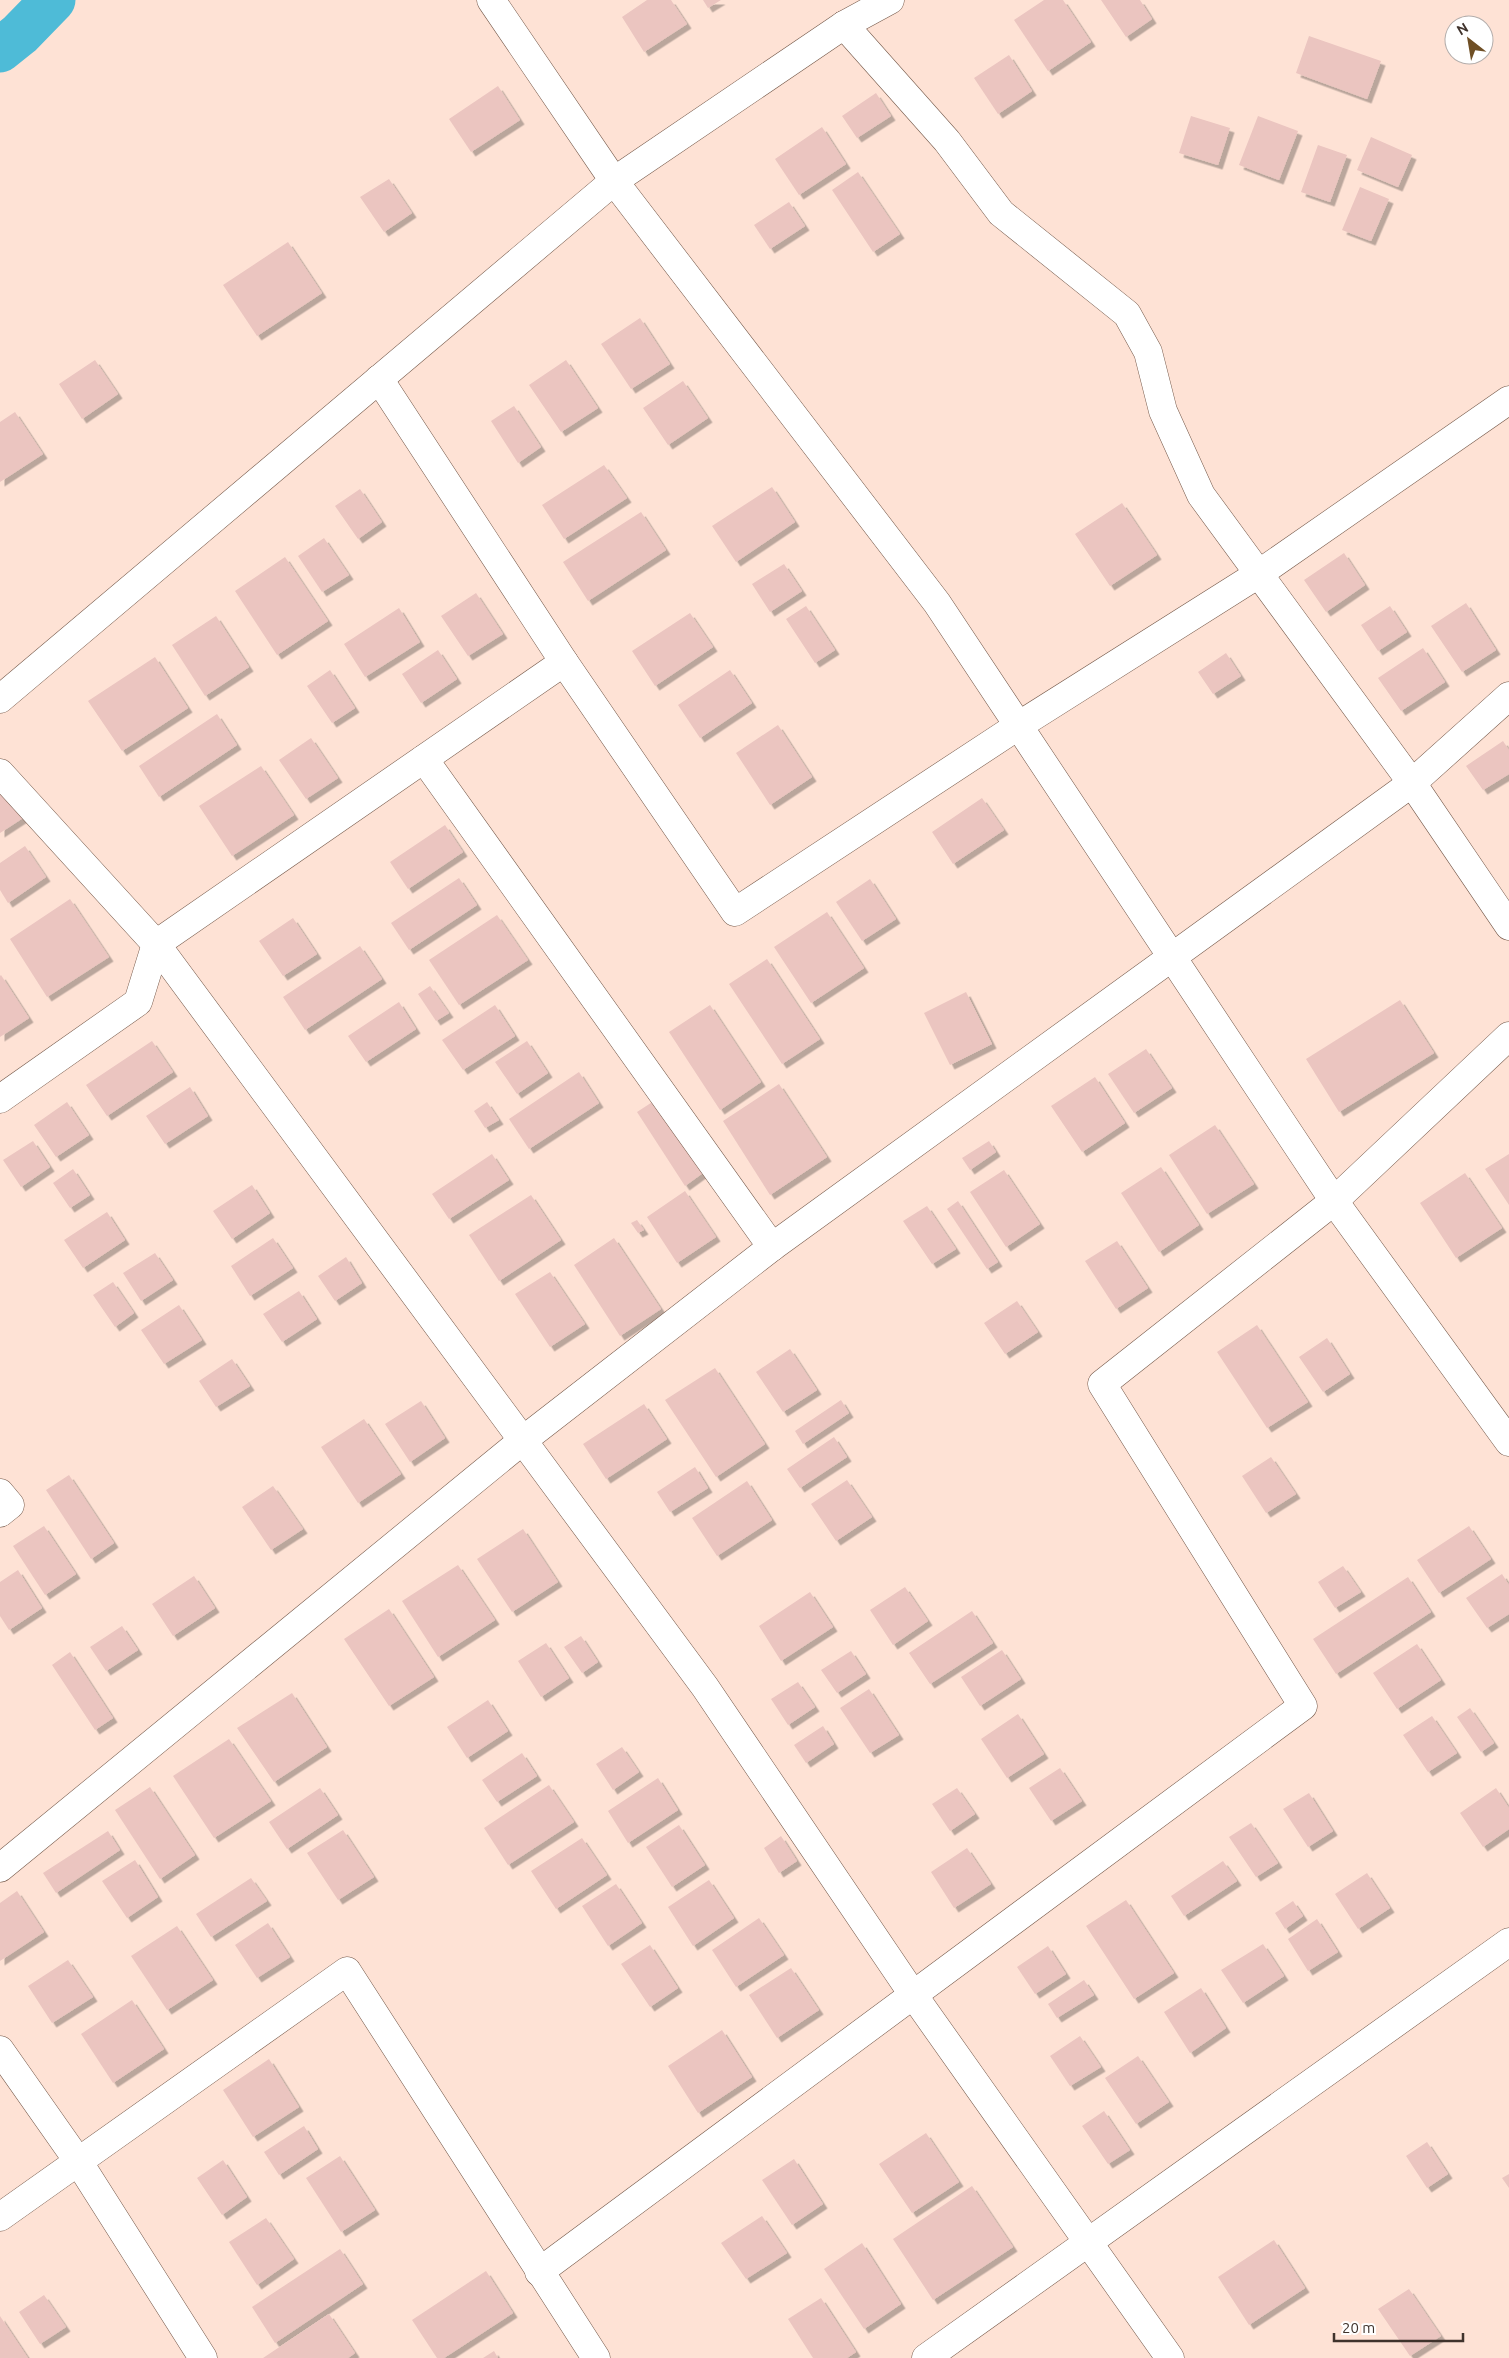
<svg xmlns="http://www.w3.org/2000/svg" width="1509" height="2358" font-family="Ubuntu,sans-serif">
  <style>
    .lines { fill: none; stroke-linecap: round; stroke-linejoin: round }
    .canal { stroke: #4ebbd7; stroke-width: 45 }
    .building { fill: #ebc5c0; filter: url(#shadow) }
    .street-casing { stroke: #745849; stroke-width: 29 }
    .street { stroke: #fff; stroke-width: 28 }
  </style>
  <defs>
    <filter id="shadow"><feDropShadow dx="4.5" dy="4.5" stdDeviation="0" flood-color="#0004"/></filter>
  </defs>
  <rect width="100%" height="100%" fill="#fee2d5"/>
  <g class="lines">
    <path class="canal" d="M 0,50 L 20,34 L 53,0"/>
  </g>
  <g class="building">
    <path d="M 647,0 L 671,0 L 687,24 L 644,52 L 622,17 Z"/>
    <path d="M 703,0 L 721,0 L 708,8 Z"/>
    <path d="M 1044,0 L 1063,0 L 1091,42 L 1048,71 L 1014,20 Z"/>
    <path d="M 1101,0 L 1140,0 L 1152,19 L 1126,37 Z"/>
    <path d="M 1309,36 L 1381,61 L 1367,99 L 1296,73 Z"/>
    <path d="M 1009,55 L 1032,91 L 998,114 L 974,78 Z"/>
    <path d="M 498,86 L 520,120 L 471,152 L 449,119 Z"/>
    <path d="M 876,93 L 891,116 L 857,138 L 842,116 Z"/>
    <path d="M 1191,116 L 1230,128 L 1218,165 L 1179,153 Z"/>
    <path d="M 1258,116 L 1298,131 L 1279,180 L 1239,165 Z"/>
    <path d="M 822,127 L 846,164 L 799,195 L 775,159 Z"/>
    <path d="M 1371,137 L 1412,155 L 1398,187 L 1357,170 Z"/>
    <path d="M 1318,145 L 1347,155 L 1330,202 L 1301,192 Z"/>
    <path d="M 858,172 L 900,234 L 873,252 L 832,190 Z"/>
    <path d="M 389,179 L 412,213 L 384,232 L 360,197 Z"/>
    <path d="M 1360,187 L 1389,199 L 1371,241 L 1342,230 Z"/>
    <path d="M 789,202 L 805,226 L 770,249 L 754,225 Z"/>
    <path d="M 288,242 L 322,293 L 257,336 L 223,285 Z"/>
    <path d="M 640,318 L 670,364 L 631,389 L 601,344 Z"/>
    <path d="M 95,360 L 118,394 L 82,419 L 59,384 Z"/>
    <path d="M 566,360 L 598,408 L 561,432 L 529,385 Z"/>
    <path d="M 683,381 L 708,418 L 668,445 L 643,408 Z"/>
    <path d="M 514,406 L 541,447 L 518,463 L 491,421 Z"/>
    <path d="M 15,412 L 43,454 L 0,482 L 0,422 Z"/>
    <path d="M 604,465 L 627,498 L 564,539 L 542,505 Z"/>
    <path d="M 772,487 L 795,522 L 736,562 L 712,526 Z"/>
    <path d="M 360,489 L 382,522 L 358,539 L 335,506 Z"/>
    <path d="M 1122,503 L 1157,555 L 1110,586 L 1075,534 Z"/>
    <path d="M 641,512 L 666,550 L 588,601 L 563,562 Z"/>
    <path d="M 324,538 L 349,575 L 322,592 L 298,556 Z"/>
    <path d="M 1344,553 L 1365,585 L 1326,612 L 1304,580 Z"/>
    <path d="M 285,557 L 328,621 L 277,655 L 235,591 Z"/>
    <path d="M 784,564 L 802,591 L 770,612 L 752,584 Z"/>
    <path d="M 476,593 L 503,634 L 468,656 L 441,616 Z"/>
    <path d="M 1466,603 L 1496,650 L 1462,672 L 1431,626 Z"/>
    <path d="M 806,606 L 835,650 L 815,663 L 786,619 Z"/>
    <path d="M 1390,606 L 1407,632 L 1378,651 L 1361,625 Z"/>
    <path d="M 399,608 L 420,642 L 365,677 L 344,644 Z"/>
    <path d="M 690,613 L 713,647 L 655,686 L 632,651 Z"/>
    <path d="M 216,616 L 249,667 L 205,696 L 172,645 Z"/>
    <path d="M 1423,648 L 1445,682 L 1401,711 L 1378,678 Z"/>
    <path d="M 438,650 L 457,679 L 421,703 L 402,674 Z"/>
    <path d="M 1226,653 L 1241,676 L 1213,694 L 1198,672 Z"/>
    <path d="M 155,657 L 188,708 L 122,751 L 88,701 Z"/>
    <path d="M 330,670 L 355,708 L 332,723 L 307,686 Z"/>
    <path d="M 730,670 L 752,703 L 700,738 L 678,705 Z"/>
    <path d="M 217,714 L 237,745 L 159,797 L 139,766 Z"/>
    <path d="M 778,725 L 812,777 L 770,805 L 736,753 Z"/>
    <path d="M 311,738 L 338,778 L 306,799 L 279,760 Z"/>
    <path d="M 1503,741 L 1509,750 L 1509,774 L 1483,790 L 1466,766 Z"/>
    <path d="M 261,766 L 294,815 L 232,856 L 199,806 Z"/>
    <path d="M 0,783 L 23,818 L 0,833 Z"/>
    <path d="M 982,798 L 1004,830 L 953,864 L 932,832 Z"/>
    <path d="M 445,825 L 463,852 L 408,889 L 390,862 Z"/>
    <path d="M 25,846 L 46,877 L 8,903 L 0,890 L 0,863 Z"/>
    <path d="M 459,878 L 477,905 L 409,950 L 391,923 Z"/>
    <path d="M 870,879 L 896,919 L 862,941 L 836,902 Z"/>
    <path d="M 70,899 L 109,957 L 47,997 L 10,939 Z"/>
    <path d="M 827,912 L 864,968 L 811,1003 L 774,947 Z"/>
    <path d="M 497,915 L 528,960 L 459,1005 L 429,960 Z"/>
    <path d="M 293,918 L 317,954 L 283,976 L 259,941 Z"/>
    <path d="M 360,946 L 382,979 L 305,1030 L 283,997 Z"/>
    <path d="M 767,959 L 820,1039 L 782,1064 L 729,984 Z"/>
    <path d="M 1,975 L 29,1018 L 0,1037 L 0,976 Z"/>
    <path d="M 430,986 L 449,1013 L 436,1021 L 418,994 Z"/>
    <path d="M 966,992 L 992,1044 L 950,1065 L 924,1013 Z"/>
    <path d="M 1400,1000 L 1434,1053 L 1339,1112 L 1306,1059 Z"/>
    <path d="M 399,1002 L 416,1029 L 366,1062 L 348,1036 Z"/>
    <path d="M 495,1005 L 515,1036 L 463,1070 L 442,1040 Z"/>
    <path d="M 710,1005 L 761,1082 L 720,1110 L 669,1032 Z"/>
    <path d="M 152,1041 L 173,1072 L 107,1116 L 86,1085 Z"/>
    <path d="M 527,1041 L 548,1073 L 517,1094 L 495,1062 Z"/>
    <path d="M 1146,1049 L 1172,1088 L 1134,1113 L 1108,1074 Z"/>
    <path d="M 579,1072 L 599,1103 L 529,1149 L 509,1119 Z"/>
    <path d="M 1095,1077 L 1125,1123 L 1082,1152 L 1051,1106 Z"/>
    <path d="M 779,1084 L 827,1157 L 770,1195 L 723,1121 Z"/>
    <path d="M 190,1087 L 208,1116 L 165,1144 L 146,1116 Z"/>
    <path d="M 660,1097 L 707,1170 L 685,1186 L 637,1112 Z"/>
    <path d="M 67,1102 L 89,1135 L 56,1157 L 34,1125 Z"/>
    <path d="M 487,1102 L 499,1120 L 485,1128 L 474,1111 Z"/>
    <path d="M 1215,1125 L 1254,1184 L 1207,1214 L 1169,1155 Z"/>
    <path d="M 33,1141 L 50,1167 L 21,1187 L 3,1160 Z"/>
    <path d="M 989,1141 L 996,1152 L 970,1170 L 962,1158 Z"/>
    <path d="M 492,1154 L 509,1180 L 449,1219 L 432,1194 Z"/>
    <path d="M 1509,1154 L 1509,1205 L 1485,1169 Z"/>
    <path d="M 1161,1167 L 1199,1225 L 1159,1252 L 1121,1193 Z"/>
    <path d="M 73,1169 L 90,1195 L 70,1208 L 53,1183 Z"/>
    <path d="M 1004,1170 L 1040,1224 L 1006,1247 L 970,1192 Z"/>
    <path d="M 1465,1173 L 1502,1228 L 1456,1258 L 1420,1203 Z"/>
    <path d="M 252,1185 L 270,1213 L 232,1239 L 213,1211 Z"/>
    <path d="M 685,1191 L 716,1237 L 677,1263 L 647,1217 Z"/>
    <path d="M 531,1195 L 561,1240 L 499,1281 L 469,1235 Z"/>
    <path d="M 958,1201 L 998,1262 L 987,1269 L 947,1209 Z"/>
    <path d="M 927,1206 L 956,1249 L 932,1264 L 903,1221 Z"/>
    <path d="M 107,1212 L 125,1240 L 83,1268 L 64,1240 Z"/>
    <path d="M 637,1220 L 644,1230 L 638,1233 L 631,1223 Z"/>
    <path d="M 273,1238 L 293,1268 L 250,1296 L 231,1266 Z"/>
    <path d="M 614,1238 L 661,1309 L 620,1336 L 574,1265 Z"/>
    <path d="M 1117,1241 L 1148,1288 L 1116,1309 L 1085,1261 Z"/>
    <path d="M 155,1253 L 173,1280 L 141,1301 L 123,1273 Z"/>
    <path d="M 346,1257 L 362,1283 L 335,1301 L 318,1276 Z"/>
    <path d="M 550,1272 L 585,1324 L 550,1347 L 515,1294 Z"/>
    <path d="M 113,1282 L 134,1313 L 115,1327 L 93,1295 Z"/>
    <path d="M 299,1291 L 317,1319 L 282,1342 L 263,1314 Z"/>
    <path d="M 1017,1301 L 1038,1332 L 1005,1354 L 984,1323 Z"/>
    <path d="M 179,1305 L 202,1340 L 164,1364 L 141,1330 Z"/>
    <path d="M 1257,1325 L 1308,1402 L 1267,1428 L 1217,1352 Z"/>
    <path d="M 1327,1338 L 1350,1374 L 1323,1392 L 1299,1357 Z"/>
    <path d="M 790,1349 L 817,1390 L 783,1412 L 756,1372 Z"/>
    <path d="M 232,1359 L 250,1386 L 216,1407 L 199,1381 Z"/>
    <path d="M 715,1368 L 765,1444 L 716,1477 L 665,1400 Z"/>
    <path d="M 841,1400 L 849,1413 L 803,1444 L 795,1431 Z"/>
    <path d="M 421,1401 L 445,1438 L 410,1462 L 385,1424 Z"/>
    <path d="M 644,1404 L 667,1439 L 606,1479 L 583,1444 Z"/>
    <path d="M 364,1419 L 401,1474 L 358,1503 L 321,1447 Z"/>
    <path d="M 834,1437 L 847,1457 L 800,1488 L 787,1469 Z"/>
    <path d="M 1271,1457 L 1296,1494 L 1266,1513 L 1242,1476 Z"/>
    <path d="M 695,1467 L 708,1488 L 670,1512 L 657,1492 Z"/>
    <path d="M 69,1475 L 114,1543 L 91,1559 L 46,1490 Z"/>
    <path d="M 847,1480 L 872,1517 L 836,1541 L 811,1504 Z"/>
    <path d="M 747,1481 L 772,1520 L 717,1556 L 692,1518 Z"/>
    <path d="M 273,1486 L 303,1529 L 271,1550 L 242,1507 Z"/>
    <path d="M 44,1526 L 76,1574 L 45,1595 L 13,1546 Z"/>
    <path d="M 1469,1526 L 1491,1559 L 1439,1593 L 1417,1560 Z"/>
    <path d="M 523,1529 L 558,1582 L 512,1612 L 477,1559 Z"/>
    <path d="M 458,1565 L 495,1620 L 438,1657 L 402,1601 Z"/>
    <path d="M 1343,1566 L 1361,1592 L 1335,1608 L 1318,1582 Z"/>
    <path d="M 18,1570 L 42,1608 L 9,1630 L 0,1616 L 0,1582 Z"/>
    <path d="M 1502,1574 L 1509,1585 L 1509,1614 L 1487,1628 L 1466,1598 Z"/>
    <path d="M 194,1576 L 215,1608 L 173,1636 L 152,1604 Z"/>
    <path d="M 1408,1577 L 1431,1612 L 1336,1674 L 1313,1639 Z"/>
    <path d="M 905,1587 L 928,1621 L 893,1645 L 870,1610 Z"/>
    <path d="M 810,1592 L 833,1627 L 781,1661 L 759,1626 Z"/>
    <path d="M 389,1609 L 434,1677 L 389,1706 L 344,1639 Z"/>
    <path d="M 972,1611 L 993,1643 L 930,1684 L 909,1653 Z"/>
    <path d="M 122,1626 L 138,1650 L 106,1671 L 90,1647 Z"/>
    <path d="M 581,1636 L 598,1662 L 582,1673 L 564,1647 Z"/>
    <path d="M 546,1643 L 569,1678 L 541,1697 L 518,1661 Z"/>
    <path d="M 1417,1644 L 1441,1680 L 1397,1709 L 1373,1673 Z"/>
    <path d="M 1002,1650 L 1021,1679 L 980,1706 L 961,1677 Z"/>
    <path d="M 851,1651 L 866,1674 L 837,1693 L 821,1670 Z"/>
    <path d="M 70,1652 L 113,1718 L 95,1730 L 52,1665 Z"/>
    <path d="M 798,1682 L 815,1707 L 788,1725 L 771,1699 Z"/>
    <path d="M 869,1689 L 899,1735 L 870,1753 L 840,1708 Z"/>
    <path d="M 292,1693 L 327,1747 L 274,1782 L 237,1728 Z"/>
    <path d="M 488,1700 L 508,1731 L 467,1758 L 447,1727 Z"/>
    <path d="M 1470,1708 L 1494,1743 L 1481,1752 L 1457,1717 Z"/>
    <path d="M 1018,1714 L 1044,1754 L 1007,1778 L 981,1739 Z"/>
    <path d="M 1432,1716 L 1457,1753 L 1428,1772 L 1403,1735 Z"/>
    <path d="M 823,1726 L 834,1744 L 806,1763 L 794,1745 Z"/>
    <path d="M 229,1739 L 271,1801 L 214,1838 L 173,1776 Z"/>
    <path d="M 622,1747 L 639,1772 L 613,1790 L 596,1764 Z"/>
    <path d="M 522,1753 L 537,1776 L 497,1802 L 482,1780 Z"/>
    <path d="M 1060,1768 L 1082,1801 L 1051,1821 L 1029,1788 Z"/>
    <path d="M 658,1778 L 678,1810 L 628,1843 L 608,1811 Z"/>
    <path d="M 549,1785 L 574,1822 L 508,1865 L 484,1828 Z"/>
    <path d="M 150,1787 L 195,1855 L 160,1879 L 115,1810 Z"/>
    <path d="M 320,1788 L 338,1815 L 287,1849 L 269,1822 Z"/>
    <path d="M 957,1788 L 975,1814 L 950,1831 L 932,1804 Z"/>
    <path d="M 1496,1788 L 1509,1808 L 1509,1829 L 1483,1847 L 1460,1813 Z"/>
    <path d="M 1309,1793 L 1333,1831 L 1308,1847 L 1283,1809 Z"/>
    <path d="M 1251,1823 L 1278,1863 L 1256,1877 L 1229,1837 Z"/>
    <path d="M 679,1825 L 705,1865 L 672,1887 L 646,1847 Z"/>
    <path d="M 343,1830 L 374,1877 L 338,1900 L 307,1853 Z"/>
    <path d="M 108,1831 L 120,1850 L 56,1893 L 43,1873 Z"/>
    <path d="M 781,1836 L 797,1861 L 779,1873 L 764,1848 Z"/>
    <path d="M 582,1838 L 607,1875 L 556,1909 L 531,1871 Z"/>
    <path d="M 967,1848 L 991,1884 L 954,1908 L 931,1872 Z"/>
    <path d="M 135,1860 L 158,1897 L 127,1918 L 102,1881 Z"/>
    <path d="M 1223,1861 L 1237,1881 L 1184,1916 L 1171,1896 Z"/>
    <path d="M 1367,1873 L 1390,1908 L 1358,1929 L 1335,1894 Z"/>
    <path d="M 251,1878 L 267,1901 L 211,1937 L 196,1914 Z"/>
    <path d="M 709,1880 L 734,1918 L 693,1946 L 668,1907 Z"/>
    <path d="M 616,1884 L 642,1923 L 608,1946 L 582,1906 Z"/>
    <path d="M 17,1891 L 44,1932 L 0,1961 L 0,1903 Z"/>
    <path d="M 1126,1900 L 1174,1973 L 1134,1999 L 1086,1926 Z"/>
    <path d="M 1293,1901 L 1303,1916 L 1285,1929 L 1275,1913 Z"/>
    <path d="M 759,1918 L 784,1955 L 736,1987 L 712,1950 Z"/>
    <path d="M 1317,1919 L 1338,1952 L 1308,1971 L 1288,1939 Z"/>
    <path d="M 268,1923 L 290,1957 L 257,1978 L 235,1945 Z"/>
    <path d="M 177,1926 L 213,1980 L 167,2010 L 131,1956 Z"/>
    <path d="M 1263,1944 L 1284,1976 L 1243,2003 L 1221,1970 Z"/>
    <path d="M 650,1945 L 678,1988 L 650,2007 L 621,1964 Z"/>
    <path d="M 1048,1946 L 1066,1974 L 1035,1994 L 1017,1967 Z"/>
    <path d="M 68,1960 L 93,1997 L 52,2023 L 28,1986 Z"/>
    <path d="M 791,1968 L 819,2010 L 777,2038 L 749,1995 Z"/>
    <path d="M 1084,1980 L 1094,1995 L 1057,2018 L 1048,2004 Z"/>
    <path d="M 1201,1988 L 1226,2028 L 1190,2053 L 1164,2012 Z"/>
    <path d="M 132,2000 L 164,2049 L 113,2083 L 81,2034 Z"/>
    <path d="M 722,2030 L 752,2077 L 698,2113 L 668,2066 Z"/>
    <path d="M 1080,2036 L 1101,2067 L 1070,2086 L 1050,2056 Z"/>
    <path d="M 1138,2056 L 1169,2102 L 1136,2124 L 1105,2078 Z"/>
    <path d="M 269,2059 L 299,2107 L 253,2137 L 223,2090 Z"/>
    <path d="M 1104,2111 L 1130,2150 L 1108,2164 L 1082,2126 Z"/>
    <path d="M 304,2126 L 318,2149 L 279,2175 L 264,2152 Z"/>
    <path d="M 926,2133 L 959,2182 L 912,2213 L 879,2164 Z"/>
    <path d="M 1427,2142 L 1448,2174 L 1427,2188 L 1406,2156 Z"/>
    <path d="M 340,2156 L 375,2210 L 341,2232 L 306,2178 Z"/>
    <path d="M 794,2159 L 823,2204 L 792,2225 L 762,2180 Z"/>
    <path d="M 223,2160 L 247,2197 L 222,2215 L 197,2178 Z"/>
    <path d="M 1509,2174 L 1509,2188 L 1502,2178 Z"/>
    <path d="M 972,2186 L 1013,2247 L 933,2300 L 893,2239 Z"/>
    <path d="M 762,2216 L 787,2253 L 746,2279 L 721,2243 Z"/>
    <path d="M 266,2218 L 294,2259 L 257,2285 L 229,2242 Z"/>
    <path d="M 1274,2240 L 1305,2288 L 1249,2325 L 1218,2277 Z"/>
    <path d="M 862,2243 L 901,2304 L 864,2329 L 824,2269 Z"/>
    <path d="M 340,2249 L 363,2284 L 275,2343 L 252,2307 Z"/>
    <path d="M 486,2271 L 513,2313 L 444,2358 L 437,2358 L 412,2320 Z"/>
    <path d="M 1409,2289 L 1441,2336 L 1410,2356 L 1378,2309 Z"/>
    <path d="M 44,2295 L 66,2327 L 40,2344 L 19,2312 Z"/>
    <path d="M 821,2298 L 856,2352 L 847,2358 L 813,2358 L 788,2319 Z"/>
    <path d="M 329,2314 L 355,2353 L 348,2358 L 263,2358 Z"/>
    <path d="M 0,2316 L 28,2358 L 0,2358 Z"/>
    <path d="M 494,2351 L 498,2358 L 483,2358 Z"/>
  </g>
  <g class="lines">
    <defs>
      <g id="street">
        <path d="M 491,0 L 614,181 L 937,603 L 1334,1201 L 1509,1442"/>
        <path d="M 844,25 L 947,141 L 1001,213 L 1127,314 L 1148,352 L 1163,411 L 1201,495 L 1412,783 L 1509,926"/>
        <path d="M 564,662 L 735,912 L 1018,726 L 1257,575 L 1509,400"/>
        <path d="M 0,699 L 614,181 L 844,25 L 890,0"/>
        <path d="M 424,759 L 772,1247"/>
        <path d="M 0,773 L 156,944 L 705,1687 L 914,1996 L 1170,2358"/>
        <path d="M 0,1099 L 138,1002 L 156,944 L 564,662 L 379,379"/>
        <path d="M 0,1493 L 10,1505 L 0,1513"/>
        <path d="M 0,1868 L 522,1441 L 772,1247 L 1412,783 L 1509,696"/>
        <path d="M 0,2050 L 78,2161 L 203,2358"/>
        <path d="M 0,2217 L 347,1971 L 596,2358"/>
        <path d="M 539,2272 L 1303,1706 L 1102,1384 L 1334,1201 L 1509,1036"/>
        <path d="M 926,2358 L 1509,1942"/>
      </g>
    </defs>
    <use href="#street" class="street-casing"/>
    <use href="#street" class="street"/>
  </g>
  <g transform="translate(1469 40) rotate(329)"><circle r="24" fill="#ffffff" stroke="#b3adab"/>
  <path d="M0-4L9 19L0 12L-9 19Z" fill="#6f4f25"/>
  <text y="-8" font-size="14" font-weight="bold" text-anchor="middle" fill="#40332c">N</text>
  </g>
  <path d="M1334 2333v8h129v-8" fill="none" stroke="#40332c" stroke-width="2.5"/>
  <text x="1342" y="2333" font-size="15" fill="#40332c" stroke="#ffffff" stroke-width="4" paint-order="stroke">20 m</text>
</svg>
